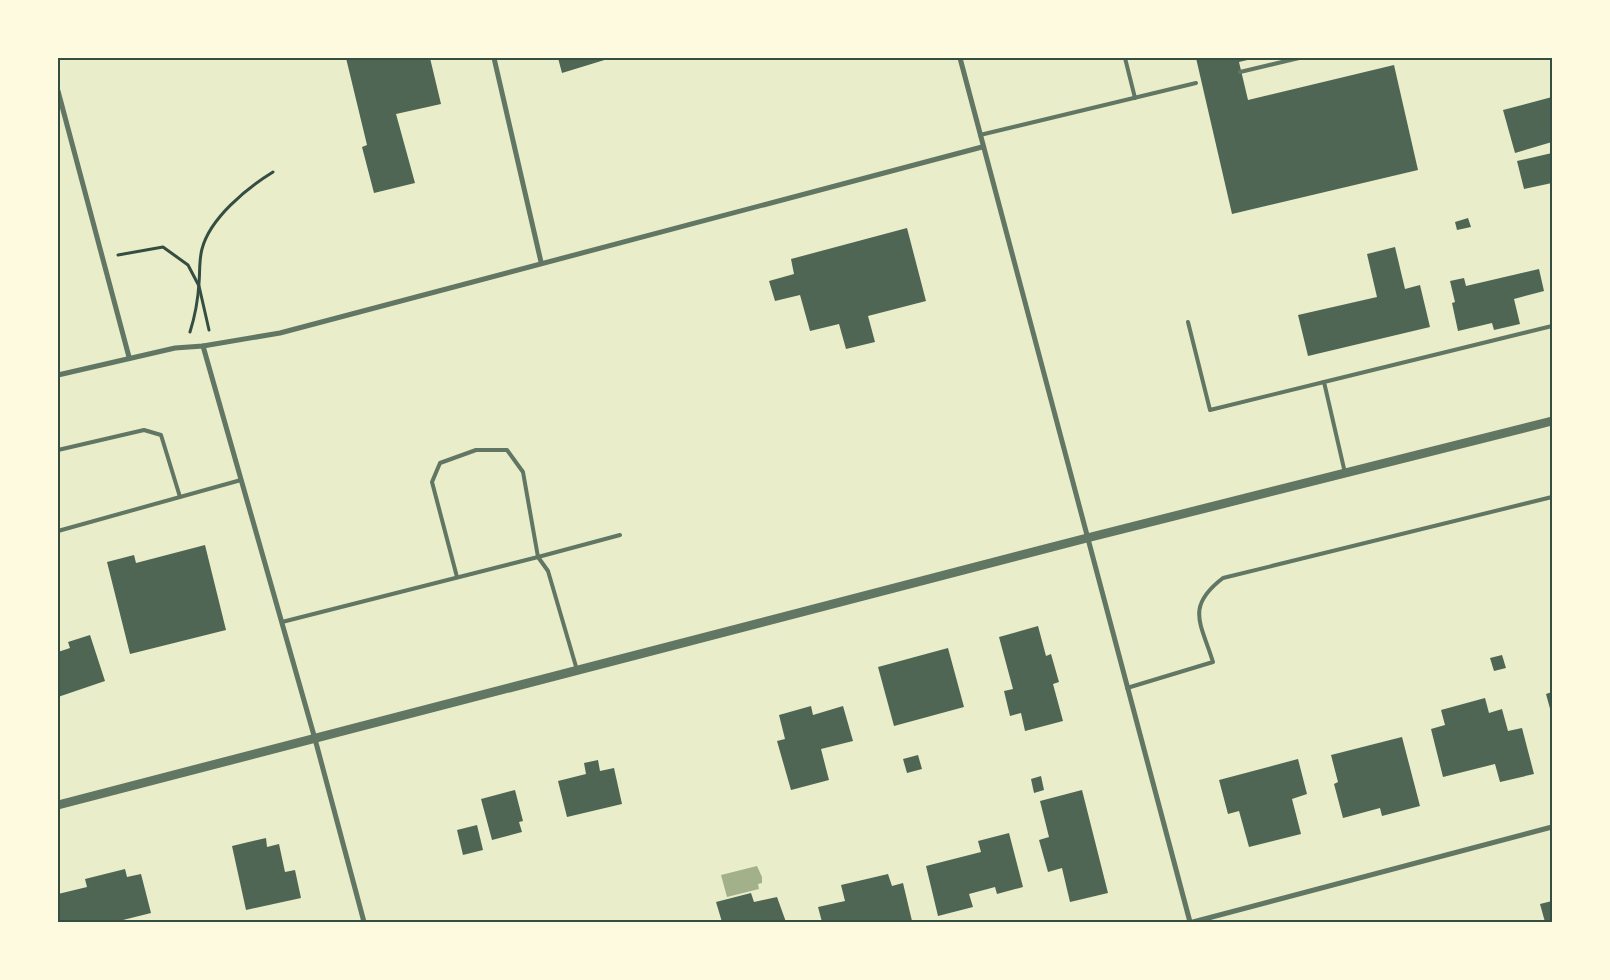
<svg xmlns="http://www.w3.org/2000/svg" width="1610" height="980" font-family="Quicksand,sans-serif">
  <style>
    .water { fill: #a3b18a }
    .building { fill: #4f6655 }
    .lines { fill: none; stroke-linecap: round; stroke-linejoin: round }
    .path { stroke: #344e41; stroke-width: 3 }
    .service { stroke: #617663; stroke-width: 4 }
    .minor { stroke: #617663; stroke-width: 5 }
    .tertiary { stroke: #617663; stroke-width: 9 }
    .neatline { fill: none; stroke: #344e41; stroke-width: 2 }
  </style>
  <rect width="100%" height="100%" fill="#e9edc9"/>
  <path class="water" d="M 757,866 L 762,877 L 762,883 L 758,884 L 759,889 L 727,897 L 721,875 Z"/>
  <g class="building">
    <path d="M 346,58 L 430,58 L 441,104 L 396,114 L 415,183 L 374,193 L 362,147 L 367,145 Z"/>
    <path d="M 558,58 L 611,58 L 562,73 Z"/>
    <path d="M 1196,58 L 1256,58 L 1239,62 L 1248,100 L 1394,65 L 1418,170 L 1232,214 Z"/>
    <path d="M 1552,97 L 1552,142 L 1515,153 L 1503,110 Z"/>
    <path d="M 1552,153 L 1552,183 L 1524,189 L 1517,161 Z"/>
    <path d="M 1468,218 L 1471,227 L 1457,230 L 1455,222 Z"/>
    <path d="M 907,228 L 926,301 L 868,316 L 875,342 L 846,349 L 839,324 L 810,331 L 800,295 L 775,301 L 769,281 L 794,274 L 791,259 Z"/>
    <path d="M 1395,247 L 1405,289 L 1420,285 L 1430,327 L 1308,356 L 1298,315 L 1377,297 L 1367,254 Z"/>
    <path d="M 1539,269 L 1544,291 L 1514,299 L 1520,324 L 1494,330 L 1492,323 L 1458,331 L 1452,303 L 1455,302 L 1450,281 L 1464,278 L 1466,286 Z"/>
    <path d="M 205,545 L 226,630 L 130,654 L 107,562 L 134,555 L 136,563 Z"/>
    <path d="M 1038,626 L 1046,656 L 1051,654 L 1059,682 L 1053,684 L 1063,721 L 1025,731 L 1021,713 L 1010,716 L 1004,691 L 1013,689 L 999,637 Z"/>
    <path d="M 90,635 L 105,681 L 58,697 L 58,652 L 70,648 L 68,642 Z"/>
    <path d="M 948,648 L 964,707 L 894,726 L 878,667 Z"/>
    <path d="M 1502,655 L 1506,668 L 1494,671 L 1490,658 Z"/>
    <path d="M 1552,692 L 1552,716 L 1546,694 Z"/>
    <path d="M 1485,698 L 1489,713 L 1502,709 L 1508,731 L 1522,728 L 1534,774 L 1500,782 L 1495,764 L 1443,777 L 1431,729 L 1445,725 L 1441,710 Z"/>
    <path d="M 811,706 L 813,715 L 843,706 L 853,741 L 821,749 L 829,780 L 791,790 L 777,741 L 785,739 L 779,715 Z"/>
    <path d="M 1402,737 L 1420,806 L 1382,816 L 1380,808 L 1343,818 L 1334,784 L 1338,782 L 1331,755 Z"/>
    <path d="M 918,755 L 922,769 L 907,773 L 903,759 Z"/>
    <path d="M 1298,759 L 1307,794 L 1292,799 L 1301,834 L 1249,847 L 1239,811 L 1228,814 L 1219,780 Z"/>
    <path d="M 598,760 L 600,771 L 614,768 L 622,804 L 567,817 L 558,781 L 586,774 L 584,763 Z"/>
    <path d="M 1041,776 L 1044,790 L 1034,793 L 1031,779 Z"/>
    <path d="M 515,790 L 523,821 L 519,822 L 522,832 L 492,840 L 481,799 Z"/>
    <path d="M 1082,790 L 1108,893 L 1070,902 L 1062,868 L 1048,872 L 1039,840 L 1049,837 L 1040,801 Z"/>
    <path d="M 477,825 L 483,850 L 463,855 L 457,830 Z"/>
    <path d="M 1009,833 L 1023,887 L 997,894 L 995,887 L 969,894 L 973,907 L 938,916 L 926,866 L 981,852 L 978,841 Z"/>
    <path d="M 266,838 L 267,847 L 279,844 L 285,872 L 295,870 L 301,898 L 246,910 L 232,846 Z"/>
    <path d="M 125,869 L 127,877 L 141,874 L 151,913 L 123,920 L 124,922 L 58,922 L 58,894 L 87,887 L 85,879 Z"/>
    <path d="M 888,874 L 892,886 L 903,883 L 912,921 L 822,922 L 818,907 L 845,901 L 841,885 Z"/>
    <path d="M 751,893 L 754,902 L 777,897 L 786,922 L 722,922 L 716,902 Z"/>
    <path d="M 1552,901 L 1552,922 L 1545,922 L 1540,904 Z"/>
  </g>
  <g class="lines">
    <g class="path">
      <path d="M 118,255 L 163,247 L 188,265 L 199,286 L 209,330"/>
      <path d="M 190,332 C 195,316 198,300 199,283 C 200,272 199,260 202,249 C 210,218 247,188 273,172"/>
    </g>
    <g class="service">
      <path d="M 1125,58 L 1135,98"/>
      <path d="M 1240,72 L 1299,58"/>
      <path d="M 980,135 L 1196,83"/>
      <path d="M 1188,322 L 1210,410 L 1324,382"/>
      <path d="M 58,450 L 144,430 L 161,435 L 180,497"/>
      <path d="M 1345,473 L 1324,382 L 1552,326"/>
      <path d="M 58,531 L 241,480"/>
      <path d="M 457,577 L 432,482 L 440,463 L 476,450 L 507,450 L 523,472 L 538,557 L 620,535"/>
      <path d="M 282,622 L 538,557 L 548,571 L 577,670"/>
      <path d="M 1127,688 L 1213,662 C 1201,623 1185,607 1223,578 L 1552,497"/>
    </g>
    <g class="minor">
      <path d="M 494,58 L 541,262"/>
      <path d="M 960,58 L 1190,922"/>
      <path d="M 58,91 L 129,357"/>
      <path d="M 203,346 L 315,739 L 364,922"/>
      <path d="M 58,375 L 175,348 L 203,346 L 280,333 L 982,147"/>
      <path d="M 1193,922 L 1552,827"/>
    </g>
    <path class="tertiary" d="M 58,805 L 1087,538 L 1552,421"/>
  </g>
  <rect width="1610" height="980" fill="none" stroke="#fefae0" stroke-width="118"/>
  <rect x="59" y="59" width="1492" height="862" class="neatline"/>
</svg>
